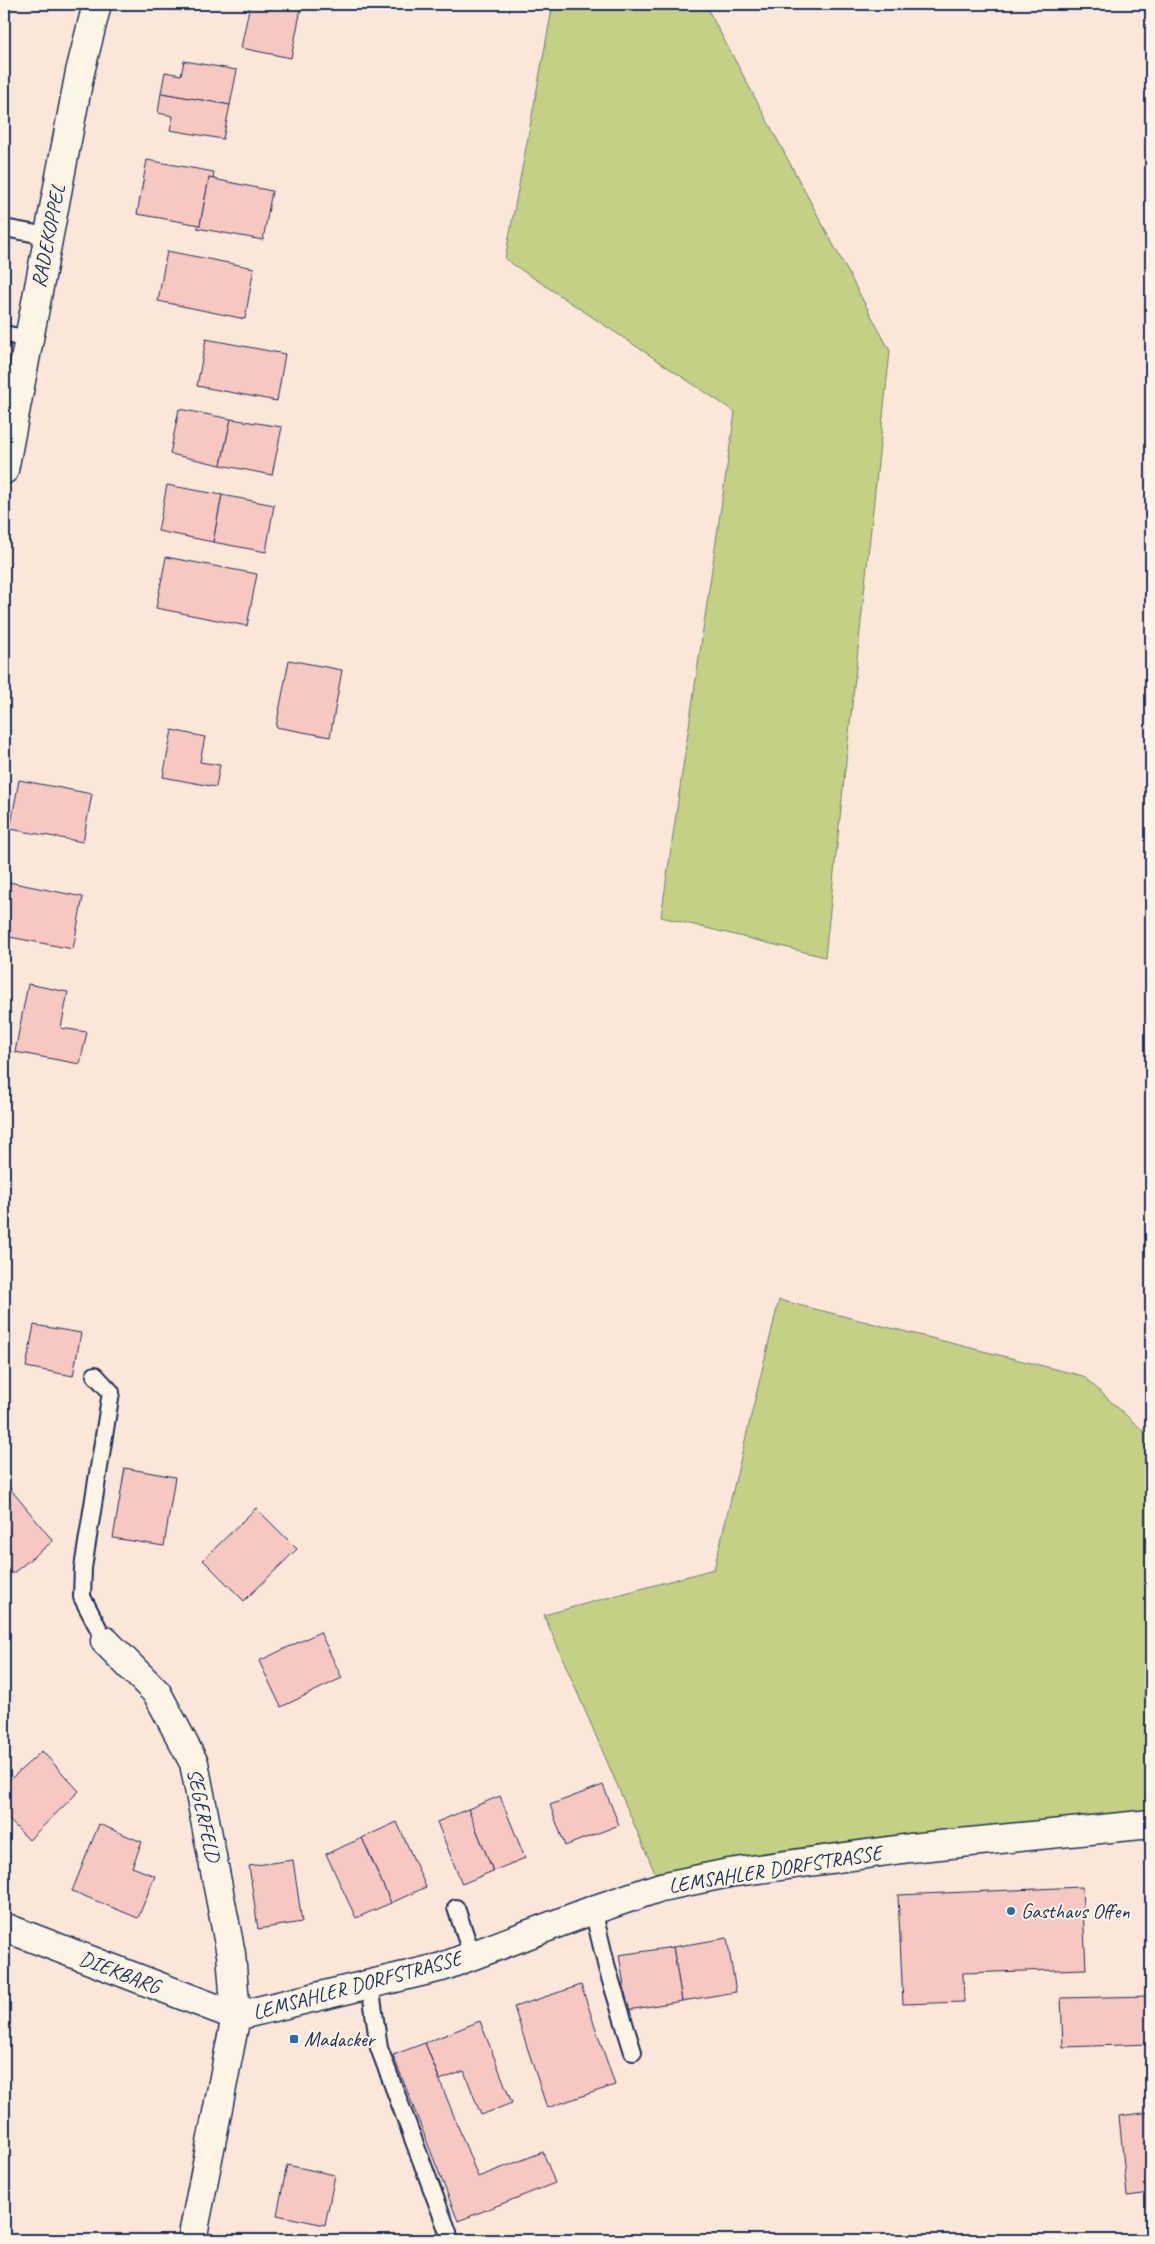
<svg xmlns="http://www.w3.org/2000/svg" width="1155" height="2244" font-family="Caveat,sans-serif">
  <style>
    .green { fill: #c4d185; stroke: #708072 }
    .building { fill: #f7c7c2; stroke: #1b2f5e }
    .lines { fill: none; stroke-linecap: round; stroke-linejoin: round }
    .service-casing { stroke: #1b2f5e; stroke-width: 20 }
    .minor-casing { stroke: #1b2f5e; stroke-width: 31 }
    .tertiary-casing { stroke: #1b2f5e; stroke-width: 31 }
    .service { stroke: #fcf5e5; stroke-width: 16 }
    .minor { stroke: #fcf5e5; stroke-width: 28 }
    .tertiary { stroke: #fcf5e5; stroke-width: 28 }
    .poi-dot { fill: #1f6fb2; stroke: #fcf5e5; stroke-width: 2 }
    .labels { text-anchor: middle; stroke-width: 4; stroke-linejoin: round; paint-order: stroke }
    .street-label { font-size: 21px; fill: #1b2f5e; stroke: #fcf5e5 }
    .poi-label { font-size: 21px; fill: #1b2f5e; stroke: #fcf5e5; text-anchor: start }
  </style>
  <rect width="100%" height="100%" fill="#fae7da"/>
  <filter id="ink" filterUnits="userSpaceOnUse"><feTurbulence type="fractalNoise" baseFrequency=".02" numOctaves="2"/><feDisplacementMap in="SourceGraphic" scale="10" xChannelSelector="R" yChannelSelector="G"/><feConvolveMatrix kernelMatrix="1 2 1 2 8 2 1 2 1" color-interpolation-filters="sRGB"/></filter>
  <g filter="url(#ink)">
    <g class="green">
      <path d="M 553,4 L 705,4 L 890,351 L 825,957 L 661,917 L 735,412 L 505,259 Z"/>
      <path d="M 779,1300 L 1083,1376 L 1151,1438 L 1151,1824 L 661,1887 L 544,1615 L 714,1569 Z"/>
    </g>
    <g class="building">
      <path d="M 250,4 L 302,4 L 291,58 L 241,48 Z"/>
      <path d="M 184,61 L 237,70 L 230,105 L 161,93 L 165,72 L 181,75 Z"/>
      <path d="M 161,93 L 230,105 L 223,139 L 170,130 L 173,116 L 158,113 Z"/>
      <path d="M 147,160 L 214,172 L 213,179 L 209,178 L 200,225 L 137,214 Z"/>
      <path d="M 209,178 L 272,191 L 263,240 L 197,228 L 200,225 Z"/>
      <path d="M 167,251 L 254,268 L 245,319 L 158,301 Z"/>
      <path d="M 206,339 L 285,354 L 277,401 L 197,386 Z"/>
      <path d="M 179,409 L 231,419 L 221,465 L 170,454 Z"/>
      <path d="M 231,419 L 282,427 L 272,475 L 221,465 Z"/>
      <path d="M 167,485 L 222,495 L 213,542 L 158,531 Z"/>
      <path d="M 222,495 L 274,505 L 266,552 L 213,542 Z"/>
      <path d="M 166,557 L 257,574 L 247,626 L 156,608 Z"/>
      <path d="M 289,660 L 342,670 L 330,737 L 276,727 Z"/>
      <path d="M 172,730 L 205,737 L 200,762 L 220,765 L 216,787 L 163,777 Z"/>
      <path d="M 19,780 L 92,794 L 83,842 L 10,829 Z"/>
      <path d="M 4,881 L 83,897 L 73,949 L 4,936 Z"/>
      <path d="M 28,984 L 68,992 L 61,1028 L 87,1032 L 80,1064 L 15,1052 Z"/>
      <path d="M 34,1325 L 81,1333 L 73,1376 L 26,1367 Z"/>
      <path d="M 125,1468 L 175,1477 L 164,1546 L 113,1538 Z"/>
      <path d="M 8,1486 L 53,1541 L 12,1574 L 4,1564 L 4,1490 Z"/>
      <path d="M 256,1508 L 297,1549 L 244,1601 L 203,1560 Z"/>
      <path d="M 320,1632 L 342,1678 L 281,1707 L 259,1661 Z"/>
      <path d="M 42,1751 L 79,1791 L 29,1840 L 4,1815 L 4,1785 Z"/>
      <path d="M 603,1785 L 619,1825 L 565,1846 L 550,1805 Z"/>
      <path d="M 500,1796 L 525,1858 L 493,1871 L 468,1809 Z"/>
      <path d="M 468,1809 L 493,1871 L 462,1884 L 437,1822 Z"/>
      <path d="M 397,1822 L 426,1887 L 391,1903 L 362,1838 Z"/>
      <path d="M 99,1824 L 142,1842 L 132,1867 L 155,1876 L 138,1918 L 72,1891 Z"/>
      <path d="M 362,1838 L 391,1903 L 356,1918 L 326,1854 Z"/>
      <path d="M 293,1860 L 302,1922 L 258,1929 L 249,1866 Z"/>
      <path d="M 1082,1887 L 1086,1969 L 963,1973 L 964,2002 L 903,2004 L 898,1895 Z"/>
      <path d="M 727,1938 L 736,1992 L 682,2001 L 673,1947 Z"/>
      <path d="M 673,1947 L 682,2001 L 628,2010 L 619,1955 Z"/>
      <path d="M 581,1985 L 615,2085 L 547,2108 L 514,2007 Z"/>
      <path d="M 1149,1996 L 1150,2044 L 1063,2047 L 1061,1998 Z"/>
      <path d="M 480,2021 L 512,2103 L 481,2115 L 464,2071 L 440,2080 L 425,2043 Z"/>
      <path d="M 425,2043 L 478,2177 L 543,2152 L 555,2183 L 458,2221 L 393,2055 Z"/>
      <path d="M 1151,2112 L 1151,2193 L 1127,2196 L 1119,2116 Z"/>
      <path d="M 287,2165 L 335,2175 L 325,2225 L 277,2215 Z"/>
    </g>
    <g class="lines">
      <defs>
        <g id="service">
          <path d="M 4,228 L 48,236"/>
          <path d="M 4,334 L 29,339"/>
          <path d="M 95,1375 L 111,1392 L 83,1568 L 82,1597 L 105,1641"/>
          <path d="M 456,1908 L 472,1955"/>
          <path d="M 593,1910 L 607,1968 L 633,2052"/>
          <path d="M 370,1984 L 379,2048 L 448,2232"/>
        </g>
        <g id="minor">
          <path d="M 4,470 L 80,72 L 97,4"/>
          <path d="M 105,1641 L 157,1693 L 194,1763 L 231,1954 L 236,2016 L 192,2240"/>
        </g>
        <path id="tertiary" d="M 4,1927 L 236,2016 L 442,1967 L 593,1910 L 661,1887 L 729,1873 L 910,1848 L 1151,1824"/>
      </defs>
      <use href="#service" class="service-casing"/>
      <use href="#minor" class="minor-casing"/>
      <use href="#tertiary" class="tertiary-casing"/>
      <use href="#service" class="service"/>
      <use href="#minor" class="minor"/>
      <use href="#tertiary" class="tertiary"/>
    </g>
  </g>
  <g class="poi-dot">
    <circle cx="1011" cy="1911" r="5"/>
    <rect x="289" y="2034" width="10" height="10" rx="2.5"/>
  </g>
  <g class="labels">
    <g class="street-label">
      <text transform="translate(48 236) rotate(-79)" y="7">RADEKOPPEL</text>
      <text transform="translate(204 1815) rotate(78)" y="7">SEGERFELD</text>
      <text transform="translate(775 1869) rotate(-9)" y="7">LEMSAHLER DORFSTRASSE</text>
      <text transform="translate(120 1972) rotate(21)" y="7">DIEKBARG</text>
      <text transform="translate(357 1985) rotate(-15)" y="7">LEMSAHLER DORFSTRASSE</text>
    </g>
    <g class="poi-label">
      <text x="1021" y="1918">Gasthaus Offen</text>
      <text x="304" y="2046">Madacker</text>
    </g>
  </g>
  <rect width="1155" height="2244" fill="none" stroke="#fcf5e5" stroke-width="20"/>
  <rect x="10" y="10" width="1135" height="2224" fill="none" stroke="#1b2f5e" stroke-width="2" filter="url(#ink)"/>
</svg>
